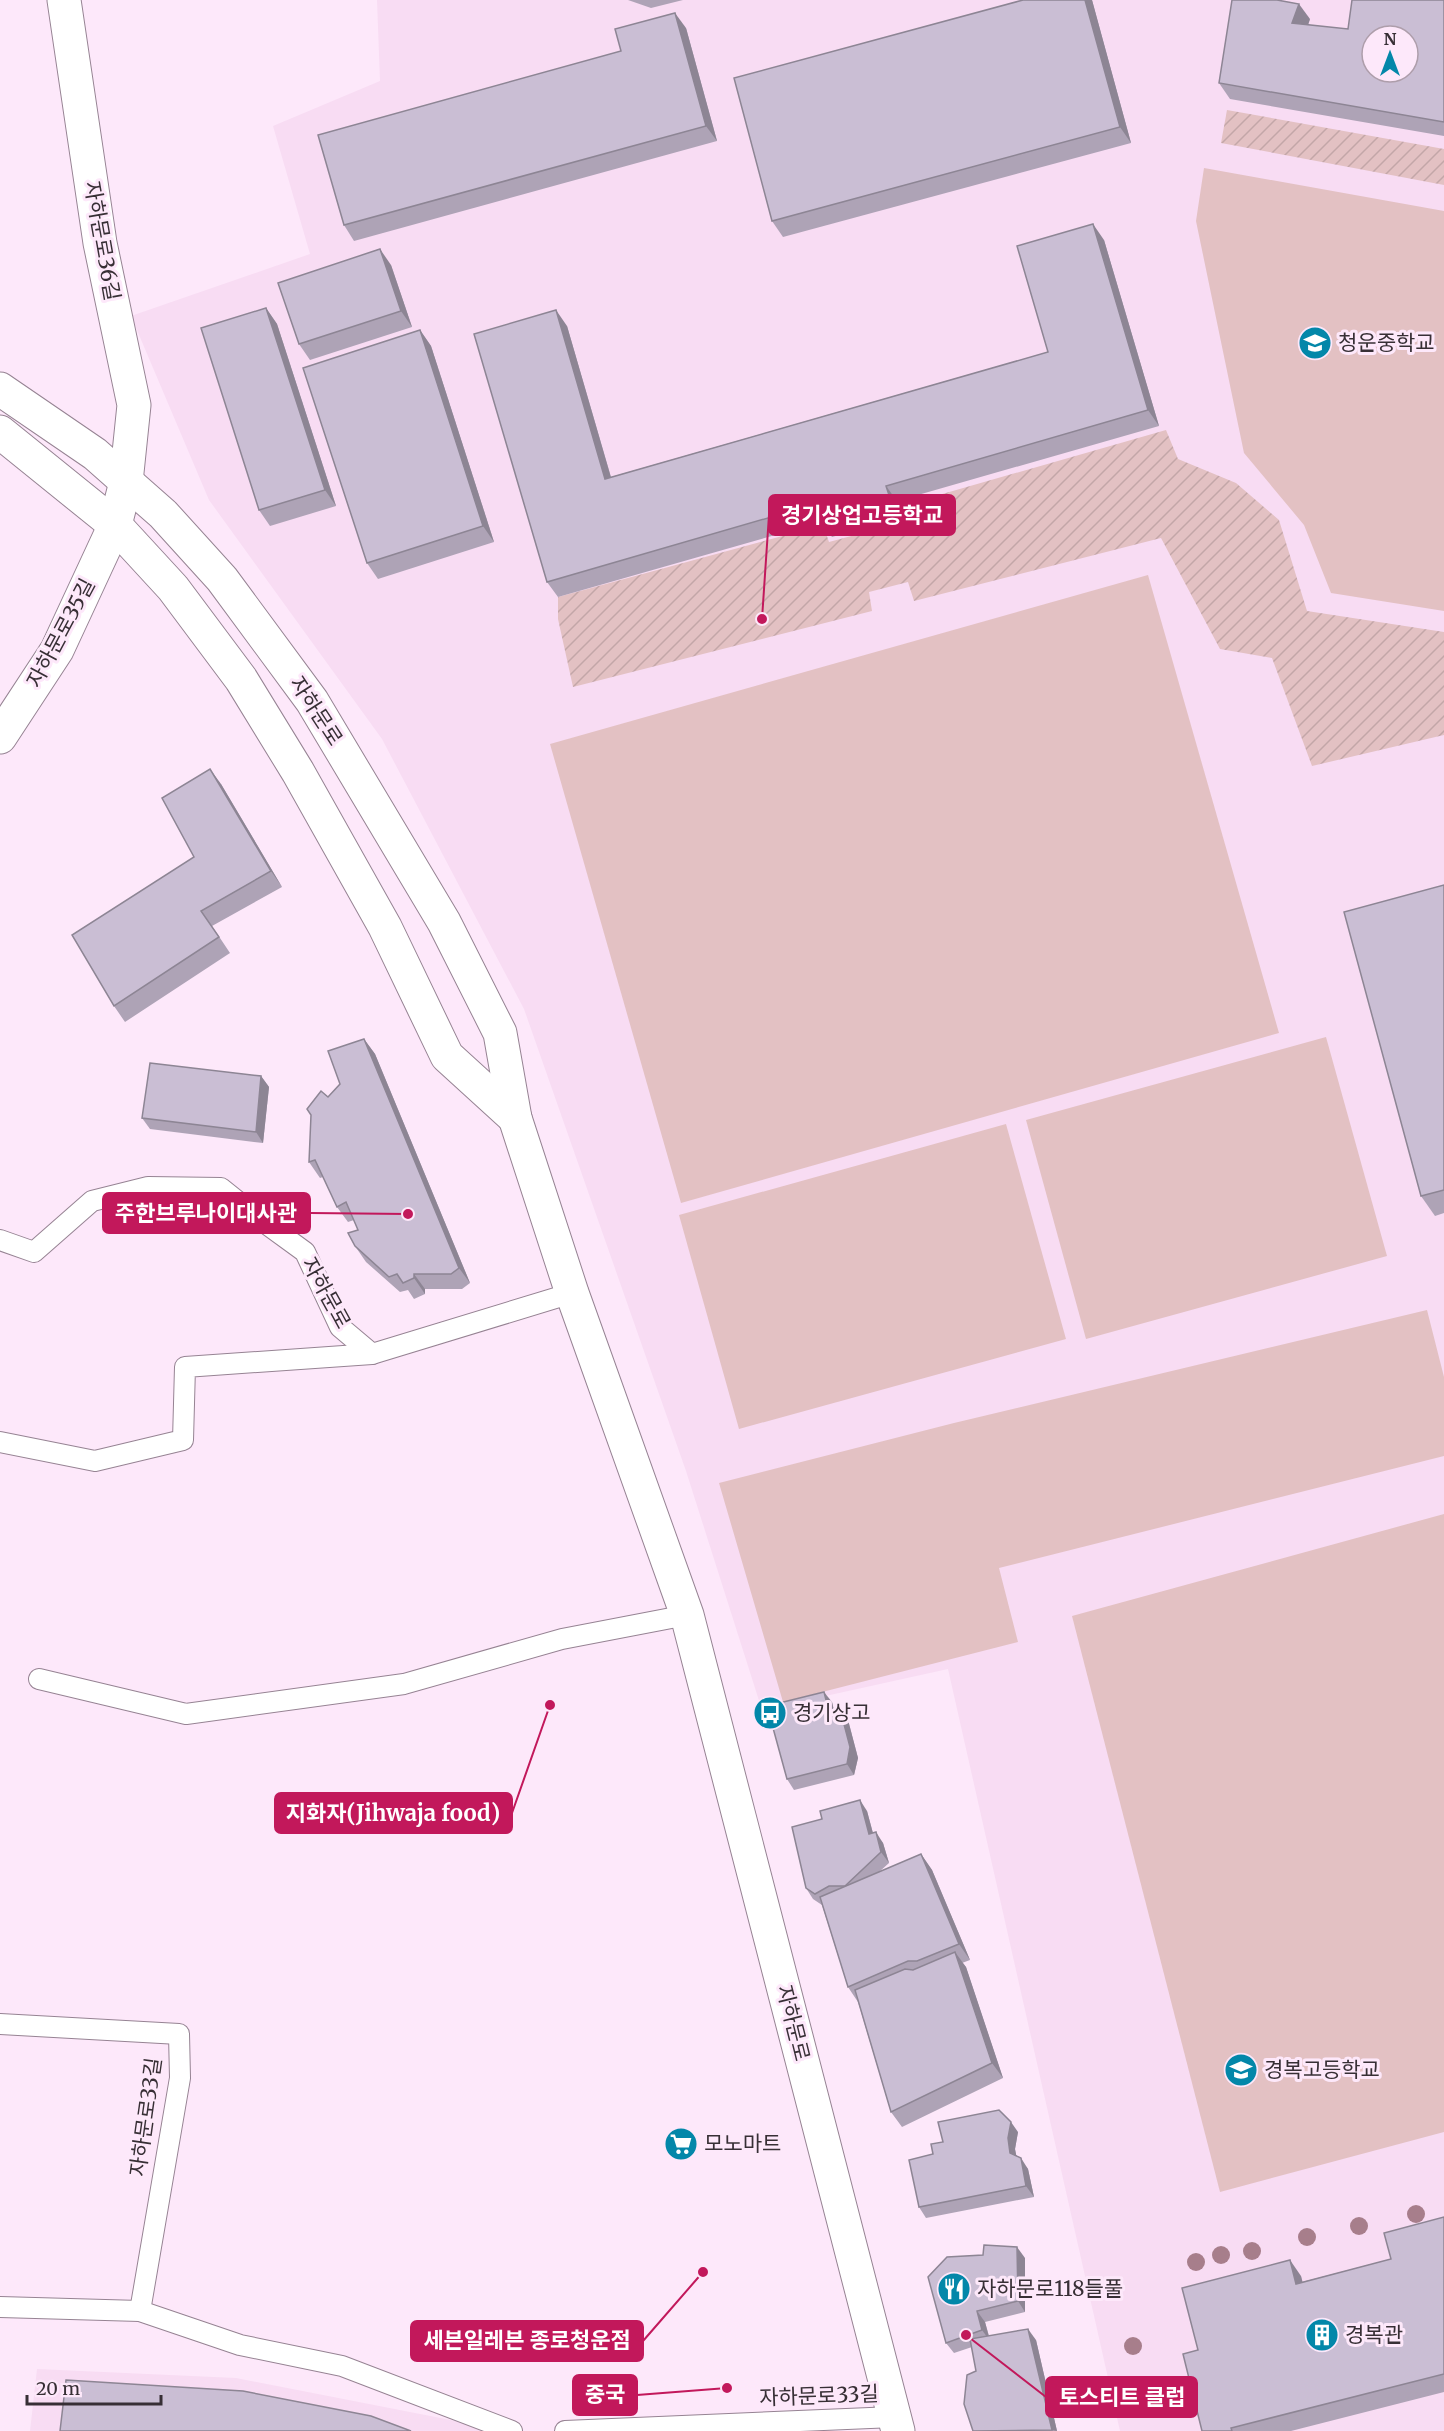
<svg xmlns="http://www.w3.org/2000/svg" width="1444" height="2431" font-family="Merriweather,'Noto Sans KR',serif">
  <style>
    .built { fill: #f8dcf3; fill-rule: evenodd }
    .garden { fill: url(#garden-furrows) }
    .pitch { fill: #e3c1c3 }
    .lines { fill: none; stroke-linecap: round; stroke-linejoin: round }
    .service-casing { stroke: #968393; stroke-width: 22 }
    .minor-casing { stroke: #968393; stroke-width: 35 }
    .primary-casing { stroke: #968393; stroke-width: 35 }
    .service { stroke: #fff; stroke-width: 20 }
    .minor { stroke: #fff; stroke-width: 33 }
    .primary { stroke: #fff; stroke-width: 33 }
    .tree { fill: #a77e8b }
    .wall { fill: #aea3b6 }
    .shaded-wall { fill: #8d8594 }
    .building { fill: #cabed4; stroke: #8d8594; stroke-width: 1.5; fill-rule: evenodd }
    .labels { text-anchor: middle; stroke-width: 6; stroke-linejoin: round; paint-order: stroke }
    .street-label { font-size: 21px; fill: #372f35; stroke: #fde8fa }
    .poi-label { font-size: 21px; fill: #372f35; stroke: #fde8fa; text-anchor: start }
    .leader { fill: none; stroke: #c2185b; stroke-width: 2 }
    .callout-dot { fill: #c2185b; stroke: #fde8fa; stroke-width: 2 }
    .callout { fill: #c2185b; stroke: #c2185b; stroke-width: 2 }
    .callout-label { font-size: 22px; text-anchor: middle; font-weight: bold; fill: #fff }
  </style>
  <defs>
    <pattern id="garden-furrows" width="10" height="10" patternUnits="userSpaceOnUse" patternTransform="scale(1.5)"><rect width="10" height="10" fill="#e3c1c3"/><path d="M-1 1l2-2M0 10L10 0M9 11l2-2" fill="none" stroke="#c3a6a8"/></pattern>
  </defs>
  <rect width="100%" height="100%" fill="#fde8fa"/>
  <g class="built">
    <path d="M 377,0 L 1444,0 L 1444,2431 L 1120,2431 L 948,1669 L 762,1710 L 686,1471 L 524,1009 L 382,739 L 209,500 L 131,316 L 310,254 L 273,126 L 380,81 ZM 1372,36 L 1408,36 L 1408,72 L 1372,72 Z"/>
    <path d="M 37,2369 L 236,2378 L 507,2431 L 30,2431 Z"/>
  </g>
  <g class="garden">
    <path d="M 1227,110 L 1444,149 L 1444,185 L 1221,143 Z"/>
    <path d="M 1166,430 L 1178,459 L 1236,483 L 1279,520 L 1307,611 L 1444,632 L 1444,735 L 1312,766 L 1272,658 L 1220,649 L 1161,538 L 914,601 L 908,582 L 869,592 L 872,611 L 573,687 L 558,619 L 558,597 L 823,525 L 829,542 L 907,521 L 904,505 Z"/>
  </g>
  <g class="pitch">
    <path d="M 1204,168 L 1444,211 L 1444,611 L 1331,593 L 1304,525 L 1244,453 L 1196,221 Z"/>
    <path d="M 1148,575 L 1279,1033 L 681,1203 L 550,744 Z"/>
    <path d="M 1326,1037 L 1387,1256 L 1086,1339 L 1026,1120 Z"/>
    <path d="M 1006,1124 L 1066,1339 L 739,1429 L 679,1215 Z"/>
    <path d="M 1427,1310 L 1444,1377 L 1444,1456 L 999,1568 L 1018,1642 L 783,1702 L 719,1483 L 954,1423 Z"/>
    <path d="M 1444,1514 L 1444,2132 L 1220,2192 L 1072,1616 Z"/>
  </g>
  <g class="lines">
    <defs>
      <g id="service">
        <path d="M 0,1240 L 34,1252 L 92,1201 L 148,1187 L 221,1188 L 257,1217 L 305,1252 L 340,1327 L 372,1354 L 572,1293"/>
        <path d="M 0,1442 L 95,1461 L 183,1440 L 185,1367 L 372,1354"/>
        <path d="M 39,1679 L 186,1714 L 404,1684 L 562,1639 L 687,1615"/>
        <path d="M 0,2024 L 179,2034 L 180,2078 L 140,2311"/>
        <path d="M 0,2307 L 140,2311 L 240,2345 L 342,2366 L 512,2431"/>
        <path d="M 565,2431 L 894,2417"/>
      </g>
      <path id="minor" d="M 0,737 L 57,650 L 115,525 L 126,482 L 134,405 L 100,243 L 64,0"/>
      <g id="primary">
        <path d="M 0,389 L 95,454 L 163,514 L 222,579 L 312,701 L 444,922 L 500,1033 L 515,1118 L 572,1293 L 687,1615 L 898,2431"/>
        <path d="M 0,432 L 115,525 L 173,588 L 241,679 L 298,772 L 385,927 L 447,1056 L 515,1118"/>
      </g>
    </defs>
    <use href="#service" class="service-casing"/>
    <use href="#minor" class="minor-casing"/>
    <use href="#primary" class="primary-casing"/>
    <use href="#service" class="service"/>
    <use href="#minor" class="minor"/>
    <use href="#primary" class="primary"/>
  </g>
  <g class="tree">
    <circle cx="1416" cy="2214" r="9"/>
    <circle cx="1359" cy="2226" r="9"/>
    <circle cx="1307" cy="2237" r="9"/>
    <circle cx="1252" cy="2251" r="9"/>
    <circle cx="1221" cy="2255" r="9"/>
    <circle cx="1196" cy="2262" r="9"/>
    <circle cx="1133" cy="2346" r="9"/>
  </g>
  <g class="wall">
    <path d="M 628,0 L 683,0 L 651,8 Z"/>
    <path d="M 1023,0 L 1092,0 L 1131,143 L 783,237 L 772,221 Z"/>
    <path d="M 1444,0 L 1444,136 L 1230,99 L 1219,83 L 1310,19 L 1308,25 L 1348,29 Z"/>
    <path d="M 686,28 L 717,141 L 354,241 L 344,225 L 621,51 Z"/>
    <path d="M 1104,240 L 1159,426 L 897,501 L 902,517 L 832,537 L 821,522 L 558,597 L 547,582 L 567,326 L 611,477 L 1048,352 Z"/>
    <path d="M 391,265 L 412,327 L 310,360 L 299,344 Z"/>
    <path d="M 266,308 L 277,324 L 336,506 L 270,526 L 259,510 Z"/>
    <path d="M 420,330 L 431,346 L 494,542 L 378,579 L 367,563 Z"/>
    <path d="M 221,784 L 282,887 L 212,926 L 230,953 L 125,1022 L 114,1006 L 194,857 Z"/>
    <path d="M 1444,885 L 1444,1213 L 1435,1216 L 1421,1196 Z"/>
    <path d="M 364,1039 L 375,1054 L 470,1283 L 462,1289 L 425,1289 L 425,1294 L 414,1299 L 408,1290 L 400,1292 L 366,1262 L 355,1246 L 358,1230 L 354,1220 L 348,1222 L 337,1207 L 323,1177 L 320,1178 L 309,1162 L 328,1097 L 340,1084 Z"/>
    <path d="M 261,1076 L 269,1087 L 263,1143 L 150,1129 L 142,1118 Z"/>
    <path d="M 832,1702 L 834,1711 L 848,1720 L 858,1758 L 854,1775 L 794,1790 L 787,1779 Z"/>
    <path d="M 867,1811 L 873,1833 L 883,1843 L 889,1863 L 879,1872 L 921,1854 L 932,1870 L 970,1960 L 962,1963 L 966,1967 L 1003,2078 L 902,2127 L 891,2112 L 858,2002 L 848,1987 L 822,1905 L 813,1899 L 806,1888 Z"/>
    <path d="M 1018,2132 L 1015,2149 L 1016,2156 L 1028,2169 L 1034,2197 L 926,2218 L 919,2207 L 933,2154 Z"/>
    <path d="M 1444,2217 L 1444,2392 L 1291,2431 L 1202,2431 L 1198,2350 L 1301,2276 L 1302,2282 L 1391,2259 Z"/>
    <path d="M 1025,2258 L 1025,2312 L 985,2322 L 989,2336 L 1036,2340 L 1057,2431 L 973,2431 L 976,2371 L 972,2347 L 954,2353 L 946,2343 Z"/>
  </g>
  <g class="shaded-wall">
    <path d="M 1085,0 L 1092,0 L 1131,143 L 1120,127 Z"/>
    <path d="M 1299,4 L 1310,19 L 1303,39 L 1292,23 Z"/>
    <path d="M 675,13 L 686,28 L 717,141 L 706,126 Z"/>
    <path d="M 1093,224 L 1104,240 L 1159,426 L 1148,410 Z"/>
    <path d="M 380,249 L 391,265 L 412,327 L 401,311 Z"/>
    <path d="M 266,308 L 277,324 L 336,506 L 325,490 Z"/>
    <path d="M 556,310 L 567,326 L 616,495 L 605,479 Z"/>
    <path d="M 420,330 L 431,346 L 494,542 L 483,526 Z"/>
    <path d="M 886,486 L 897,501 L 902,517 L 891,501 Z"/>
    <path d="M 210,769 L 221,784 L 282,887 L 271,871 Z"/>
    <path d="M 364,1039 L 375,1054 L 470,1283 L 459,1268 Z"/>
    <path d="M 261,1076 L 269,1087 L 263,1143 L 256,1132 Z"/>
    <path d="M 414,1274 L 425,1289 L 425,1294 L 414,1278 Z"/>
    <path d="M 824,1692 L 832,1702 L 837,1723 L 829,1712 Z"/>
    <path d="M 840,1709 L 848,1720 L 858,1758 L 854,1775 L 847,1764 Z"/>
    <path d="M 860,1800 L 867,1811 L 876,1845 L 869,1834 Z"/>
    <path d="M 876,1832 L 883,1843 L 889,1863 L 881,1852 Z"/>
    <path d="M 921,1854 L 932,1870 L 970,1960 L 959,1944 Z"/>
    <path d="M 955,1952 L 966,1967 L 1003,2078 L 992,2063 Z"/>
    <path d="M 1011,2122 L 1018,2132 L 1015,2149 L 1018,2164 L 1010,2153 L 1008,2138 Z"/>
    <path d="M 1021,2158 L 1028,2169 L 1034,2197 L 1026,2186 Z"/>
    <path d="M 1017,2247 L 1025,2258 L 1025,2312 L 1018,2301 Z"/>
    <path d="M 1290,2260 L 1301,2276 L 1307,2299 L 1296,2284 Z"/>
    <path d="M 977,2311 L 985,2322 L 990,2341 L 982,2330 Z"/>
    <path d="M 1028,2329 L 1036,2340 L 1057,2431 L 1052,2430 Z"/>
  </g>
  <g class="building">
    <path d="M 1023,0 L 1085,0 L 1120,127 L 772,221 L 734,78 Z"/>
    <path d="M 1232,0 L 1277,0 L 1299,4 L 1292,23 L 1348,29 L 1352,0 L 1444,0 L 1444,122 L 1219,83 ZM 1372,36 L 1408,36 L 1408,72 L 1372,72 Z"/>
    <path d="M 675,13 L 706,126 L 344,225 L 318,135 L 621,51 L 615,29 Z"/>
    <path d="M 1093,224 L 1148,410 L 886,486 L 891,501 L 821,522 L 816,504 L 547,582 L 474,334 L 556,310 L 605,479 L 1048,352 L 1017,246 Z"/>
    <path d="M 380,249 L 401,311 L 299,344 L 278,283 Z"/>
    <path d="M 266,308 L 325,490 L 259,510 L 201,328 Z"/>
    <path d="M 420,330 L 483,526 L 367,563 L 303,368 Z"/>
    <path d="M 210,769 L 271,871 L 201,911 L 219,937 L 114,1006 L 72,935 L 194,857 L 162,798 Z"/>
    <path d="M 1444,885 L 1444,1190 L 1421,1196 L 1344,912 Z"/>
    <path d="M 364,1039 L 459,1268 L 451,1274 L 414,1274 L 414,1278 L 403,1283 L 397,1274 L 389,1277 L 355,1246 L 348,1233 L 358,1230 L 346,1202 L 337,1207 L 315,1160 L 309,1162 L 311,1115 L 307,1109 L 321,1091 L 328,1097 L 340,1084 L 328,1051 Z"/>
    <path d="M 150,1063 L 261,1076 L 256,1132 L 142,1118 Z"/>
    <path d="M 824,1692 L 829,1712 L 840,1709 L 850,1747 L 847,1764 L 787,1779 L 767,1706 Z"/>
    <path d="M 860,1800 L 869,1834 L 876,1832 L 881,1852 L 845,1886 L 829,1886 L 815,1894 L 806,1888 L 792,1827 L 822,1819 L 820,1811 Z"/>
    <path d="M 921,1854 L 959,1944 L 917,1961 L 908,1961 L 848,1987 L 820,1897 Z"/>
    <path d="M 955,1952 L 992,2063 L 891,2112 L 855,1990 L 905,1969 L 913,1970 Z"/>
    <path d="M 999,2110 L 1011,2122 L 1008,2138 L 1010,2153 L 1021,2158 L 1026,2186 L 919,2207 L 909,2160 L 933,2154 L 931,2144 L 943,2142 L 938,2122 Z"/>
    <path d="M 1444,2217 L 1444,2374 L 1231,2428 L 1232,2431 L 1202,2431 L 1183,2354 L 1198,2350 L 1182,2288 L 1290,2260 L 1296,2284 L 1391,2259 L 1384,2233 Z"/>
    <path d="M 984,2245 L 1017,2247 L 1018,2301 L 977,2311 L 982,2330 L 946,2343 L 928,2277 L 947,2257 L 983,2255 Z"/>
    <path d="M 1028,2329 L 1052,2430 L 973,2431 L 964,2404 L 967,2375 L 976,2371 L 970,2339 Z"/>
    <path d="M 66,2380 L 243,2391 L 371,2416 L 411,2431 L 60,2431 Z"/>
  </g>
  <defs>
    <symbol id="school-disc" viewBox="-11 -11 22 22"><circle r="9.5" fill="#0387a9" stroke="#fde8fa"/><path d="M0-5L7-2L0 1L-7-2ZM-4 1L0 2.5L4 1V4Q0 6-4 4Z" fill="#fff"/></symbol>
    <symbol id="bus-disc" viewBox="-11 -11 22 22"><circle r="9.5" fill="#0387a9" stroke="#fde8fa"/><path d="M-5-6H5V4H4V6H2V4H-2V6H-4V4H-5ZM-3.5-4V0h7V-4ZM-3.5 1.2v1.5H-2V1.2ZM2 1.2v1.5H3.5V1.2Z" fill="#fff"/></symbol>
    <symbol id="supermarket-disc" viewBox="-11 -11 22 22"><circle r="9.5" fill="#0387a9" stroke="#fde8fa"/><path d="M-6-5.5h2.5l.6 2H6L4.5 2H-2.5L-4.4-4H-6ZM-1.5 3.2a1.3 1.3 0 1 0 .1 0ZM3 3.2a1.3 1.3 0 1 0 .1 0Z" fill="#fff"/></symbol>
    <symbol id="restaurant-disc" viewBox="-11 -11 22 22"><circle r="9.5" fill="#0387a9" stroke="#fde8fa"/><path d="M-5-6h1v4h1v-4h1v4h1v-4h1v5L-1.5 .5V6h-2V.5L-5-1ZM5-6V6H3V1.5H1.5Q1.5-4 5-6Z" fill="#fff"/></symbol>
    <symbol id="building-disc" viewBox="-11 -11 22 22"><circle r="9.5" fill="#0387a9" stroke="#fde8fa"/><path d="M-4-6H4V6H1V3H-1V6H-4ZM-2.5-4.3h1.7v1.8h-1.7ZM.8-4.3h1.7v1.8H.8ZM-2.5-1h1.7V.8h-1.7ZM.8-1h1.7V.8H.8Z" fill="#fff"/></symbol>
  </defs>
  <g fill-rule="evenodd">
    <use href="#school-disc" x="1296" y="324" width="38" height="38"/>
    <use href="#bus-disc" x="751" y="1694" width="38" height="38"/>
    <use href="#school-disc" x="1222" y="2051" width="38" height="38"/>
    <use href="#supermarket-disc" x="662" y="2125" width="38" height="38"/>
    <use href="#restaurant-disc" x="935" y="2270" width="38" height="38"/>
    <use href="#building-disc" x="1303" y="2316" width="38" height="38"/>
  </g>
  <g class="labels">
    <g class="street-label">
      <text transform="translate(102 241) rotate(80)" y="7">자하문로36길</text>
      <text transform="translate(61 633) rotate(-62)" y="7">자하문로35길</text>
      <text transform="translate(316 711) rotate(57)" y="7">자하문로</text>
      <text transform="translate(326 1293) rotate(61)" y="7">자하문로</text>
      <text transform="translate(793 2023) rotate(76)" y="7">자하문로</text>
      <text transform="translate(146 2117) rotate(-82)" y="7">자하문로33길</text>
      <text transform="translate(819 2396) rotate(-2)" y="7">자하문로33길</text>
    </g>
    <g class="poi-label">
      <text x="1338" y="350">청운중학교</text>
      <text x="793" y="1720">경기상고</text>
      <text x="1264" y="2077">경복고등학교</text>
      <text x="704" y="2151">모노마트</text>
      <text x="977" y="2296">자하문로118들풀</text>
      <text x="1345" y="2342">경복관</text>
    </g>
  </g>
  <path class="leader" d="M762 619L769 515M408 1214L310 1213M550 1705L512 1813M703 2272L643 2341M727 2388L637 2395M966 2335L1046 2397"/>
  <g class="callout-dot">
    <circle cx="762" cy="619" r="6"/>
    <circle cx="408" cy="1214" r="6"/>
    <circle cx="550" cy="1705" r="6"/>
    <circle cx="703" cy="2272" r="6"/>
    <circle cx="727" cy="2388" r="6"/>
    <circle cx="966" cy="2335" r="6"/>
  </g>
  <g class="callout">
    <rect x="769" y="495" width="186" height="40" rx="6"/>
    <rect x="103" y="1193" width="207" height="40" rx="6"/>
    <rect x="275" y="1793" width="237" height="40" rx="6"/>
    <rect x="411" y="2321" width="232" height="40" rx="6"/>
    <rect x="573" y="2375" width="64" height="40" rx="6"/>
    <rect x="1046" y="2377" width="151" height="40" rx="6"/>
  </g>
  <g class="callout-label">
    <text x="862" y="523">경기상업고등학교</text>
    <text x="206" y="1221">주한브루나이대사관</text>
    <text x="393" y="1821">지화자(Jihwaja food)</text>
    <text x="527" y="2348">세븐일레븐 종로청운점</text>
    <text x="605" y="2402">중국</text>
    <text x="1122" y="2405">토스티트 클럽</text>
  </g>
  <g transform="translate(1390 54)"><circle r="28" fill="#fde8fa" stroke="#ae9eab" stroke-width="1.5"/>
  <path d="M0-4.5L10 22L0 15L-10 22Z" fill="#0387a9"/>
  <text y="-9" font-size="16" font-weight="bold" text-anchor="middle" fill="#372f35">N</text>
  </g>
  <path d="M27 2395v9h134v-9" fill="none" stroke="#372f35" stroke-width="3"/>
  <text x="36" y="2395" font-size="18" fill="#372f35" stroke="#fde8fa" stroke-width="4.5" paint-order="stroke">20 m</text>
</svg>
